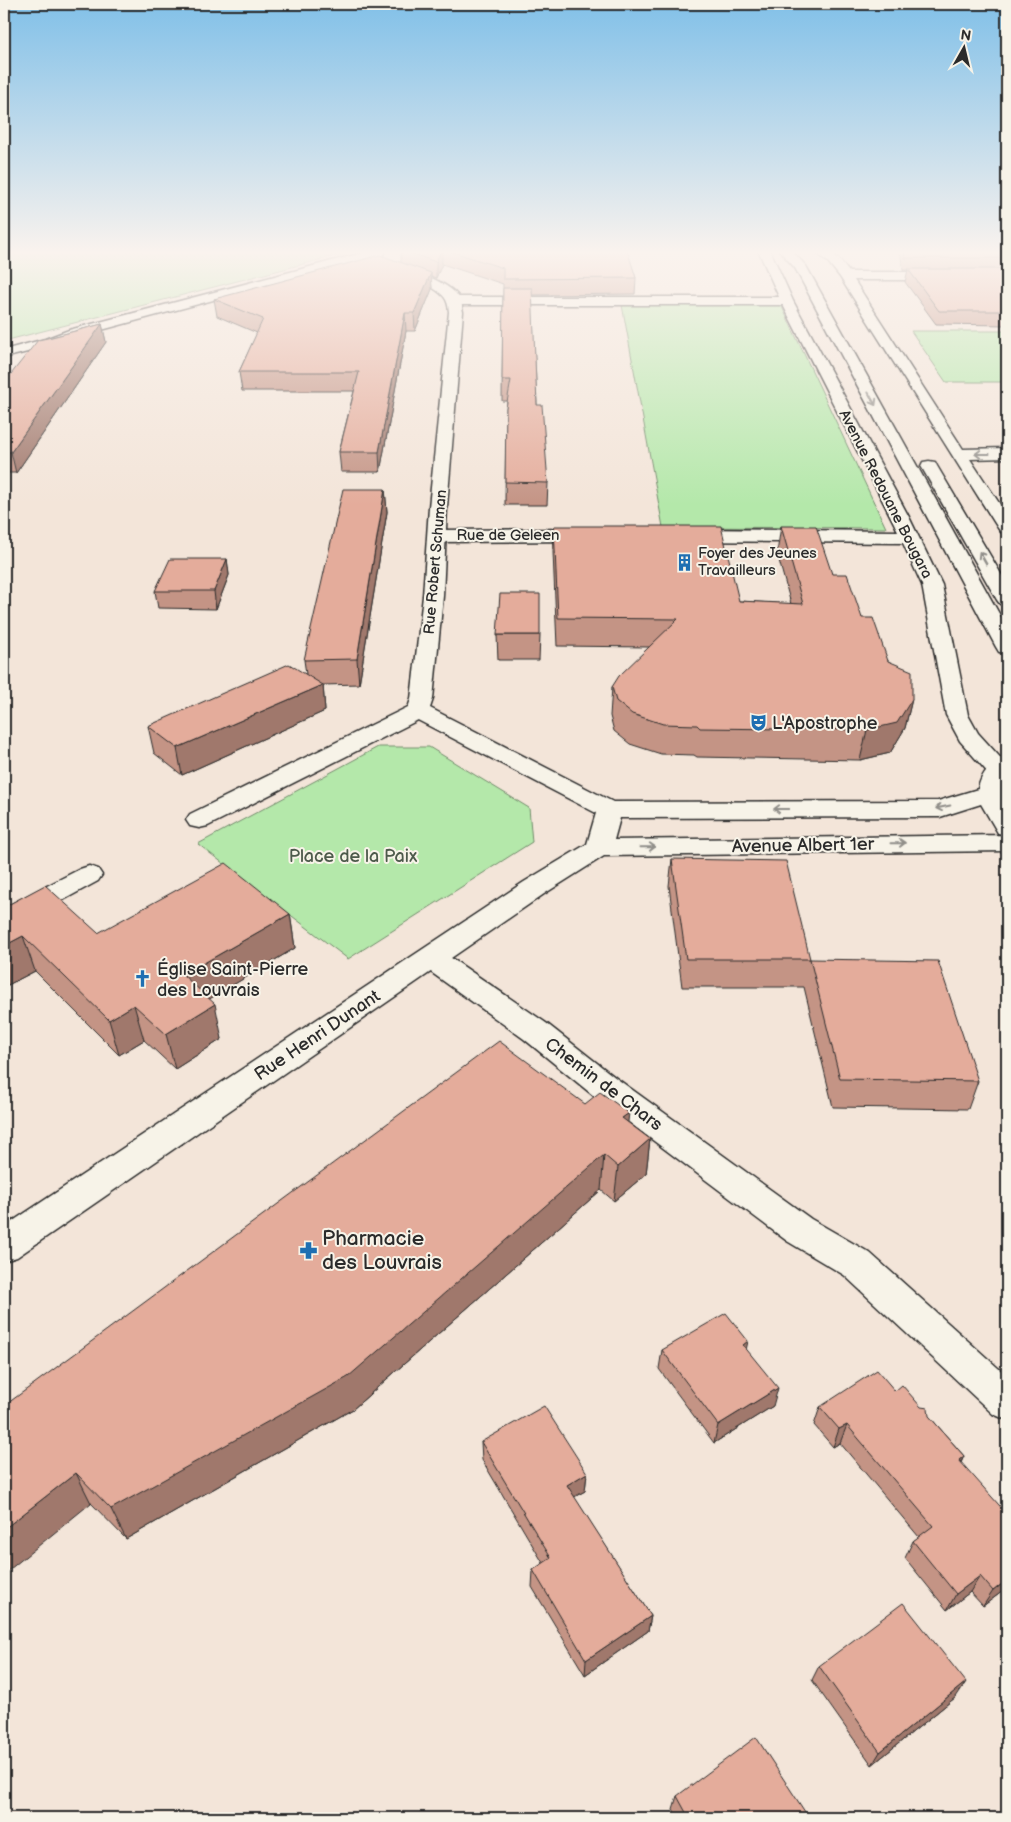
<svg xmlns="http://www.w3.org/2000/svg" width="1011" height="1822" font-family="'Balsamiq Sans',sans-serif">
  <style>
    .green { fill: #b4e8aa; stroke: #708a6a }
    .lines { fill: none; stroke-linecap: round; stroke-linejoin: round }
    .street-casing { stroke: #2b2b2b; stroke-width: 3 }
    .secondary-casing { stroke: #2b2b2b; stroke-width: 3 }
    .street { fill: #f7f3e8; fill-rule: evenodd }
    .secondary { fill: #f7f3e8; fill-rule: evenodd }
    .wall { fill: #c49485; stroke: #2b2b2b }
    .shaded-wall { fill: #a0786c; stroke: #2b2b2b }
    .building { fill: #e4ac9b; stroke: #2b2b2b }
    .oneway { stroke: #918f8a }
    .labels { text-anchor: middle; stroke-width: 4; stroke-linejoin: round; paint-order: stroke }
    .far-street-label { font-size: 15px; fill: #2b2b2b; stroke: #f7f3e8 }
    .far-poi-label { font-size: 15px; fill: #2b2b2b; stroke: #f7f3e8; text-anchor: start }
    .poi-label { font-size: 18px; fill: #2b2b2b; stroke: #f7f3e8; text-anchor: start }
    .street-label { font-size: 18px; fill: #2b2b2b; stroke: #f7f3e8 }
    .park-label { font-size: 18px; fill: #4d5a4b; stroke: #f7f3e8 }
    .near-poi-label { font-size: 21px; fill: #2b2b2b; stroke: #f7f3e8; text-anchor: start }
  </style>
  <rect width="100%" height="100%" fill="#f3e5d9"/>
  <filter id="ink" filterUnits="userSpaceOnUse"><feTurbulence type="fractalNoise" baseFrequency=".02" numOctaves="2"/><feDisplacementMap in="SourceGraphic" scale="10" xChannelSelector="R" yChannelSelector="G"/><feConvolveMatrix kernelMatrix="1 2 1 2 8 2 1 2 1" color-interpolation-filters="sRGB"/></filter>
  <g filter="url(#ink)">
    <g class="green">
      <path d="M 4,250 L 358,250 L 4,341 Z"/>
      <path d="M 622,305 L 781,305 L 886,528 L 663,527 Z"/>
      <path d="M 911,331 L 1007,331 L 1007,382 L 946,382 Z"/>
      <path d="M 378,747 L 429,747 L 529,808 L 532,842 L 348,959 L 198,844 Z"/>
    </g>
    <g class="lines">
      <defs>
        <g id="street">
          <path d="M 758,250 L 770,250 L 793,301 L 909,517 L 942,585 L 968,715 L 978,733 L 1007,765 L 1007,775 L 999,777 L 990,775 L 960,741 L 946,715 L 922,585 L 903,543 L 687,541 L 680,539 L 678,535 L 680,531 L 687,529 L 898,531 L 783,305 L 455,305 L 449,301 L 455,297 L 779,297 Z"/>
          <path d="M 813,250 C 833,248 838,258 849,272 L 1007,272 L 1007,280 L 854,280 L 963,449 L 1007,448 L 1007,458 L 970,459 L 1007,515 L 1007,533 L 1001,532 L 998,528 L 840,277 L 828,262 Z"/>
          <path d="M 589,529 L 596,531 L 598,535 L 596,539 L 589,541 L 438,542 L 431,540 L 429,536 L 431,532 L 438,530 Z"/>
          <path d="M 418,704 L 426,706 L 429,711 L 426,716 L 208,826 L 199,828 L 190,826 L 186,820 L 190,814 L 410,706 Z"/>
          <path d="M 89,866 L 98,869 L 102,875 L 98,881 L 14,927 L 4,929 L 4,908 L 80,869 Z"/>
          <path d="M 431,948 L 441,951 L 546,1023 L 616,1078 L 811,1219 L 870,1253 L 1007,1376 L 1007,1420 L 993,1414 L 844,1275 L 787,1241 L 594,1096 L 524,1039 L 421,965 L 417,958 L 421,951 Z"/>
        </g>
        <g id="secondary">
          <path d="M 374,250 L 383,250 L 385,252 L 383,255 L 372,258 C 394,265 452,279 461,301 C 462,304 462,309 463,312 L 447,507 L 443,596 L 433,699 L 430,708 L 613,802 L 938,801 L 978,789 C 981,774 992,760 1007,757 L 1007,776 L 1002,787 L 1002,794 L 1007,808 L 1007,851 L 604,856 L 544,894 L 17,1257 L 4,1261 L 4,1227 L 524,882 L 587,844 L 596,813 L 410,716 L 407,711 L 411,699 L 423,596 L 429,507 L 449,312 C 448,299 444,295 433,288 L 359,261 L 79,336 L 55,345 L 4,358 L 4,350 L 45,339 L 69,330 ZM 981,804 L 998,833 L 1007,835 L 614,840 L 620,818 L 940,817 Z"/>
          <path d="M 779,250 L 791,250 L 806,266 L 1007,628 L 1007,653 L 999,652 L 996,647 L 795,268 Z"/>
          <path d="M 929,461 L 935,462 L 937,466 L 1007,584 L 1007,606 L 1000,604 L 997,600 L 921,466 L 923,462 Z"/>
        </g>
      </defs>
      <use href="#street" class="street-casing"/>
      <use href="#secondary" class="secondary-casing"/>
      <use href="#street" class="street"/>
      <use href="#secondary" class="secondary"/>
    </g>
    <g class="wall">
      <path d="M 401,250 L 627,250 L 636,278 L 635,294 L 532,295 L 537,405 L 548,483 L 547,505 L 505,505 L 506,408 L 507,401 L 502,401 L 503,284 L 442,264 L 436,278 L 431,276 L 432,289 L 415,331 L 406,331 L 380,472 L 341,472 L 339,452 L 354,391 L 242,391 L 239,372 L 257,333 L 217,316 L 214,299 L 401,263 Z"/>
      <path d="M 900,250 L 1007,250 L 1007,325 L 936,324 L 905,282 L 908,270 L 903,270 Z"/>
      <path d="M 102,324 L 106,342 L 16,473 L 4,473 L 4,383 L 52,337 Z"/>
      <path d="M 385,489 L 387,512 L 359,684 L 323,685 L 325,711 L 182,775 L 154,753 L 148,726 L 306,674 L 304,660 Z"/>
      <path d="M 554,526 L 739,601 L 791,604 L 777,553 L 781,526 L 832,574 L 862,618 L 888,661 L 912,699 L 905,728 L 890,753 L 860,760 L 697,757 L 694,755 L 661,754 L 630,744 L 614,731 L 610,716 L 612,687 L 649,647 L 557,646 L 553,552 Z"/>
      <path d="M 227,559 L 229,575 L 216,609 L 158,608 L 155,591 Z"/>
      <path d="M 497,635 L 540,635 L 539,660 L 498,660 Z"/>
      <path d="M 672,859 L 978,1081 L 968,1109 L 833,1107 L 804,987 L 682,987 L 669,886 Z"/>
      <path d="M 4,907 L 98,933 L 290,914 L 295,948 L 209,999 L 222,1039 L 175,1069 L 144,1040 L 119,1055 L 35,971 L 4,987 Z"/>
      <path d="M 585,1104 L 628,1122 L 650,1139 L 646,1174 L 614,1201 L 601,1190 L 353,1409 L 126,1539 L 91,1503 L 4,1406 Z"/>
      <path d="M 746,1349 L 773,1406 L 714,1443 L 659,1369 L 662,1350 Z"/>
      <path d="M 895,1391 L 929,1416 L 964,1456 L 961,1463 L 1007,1588 L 983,1606 L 970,1592 L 947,1610 L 905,1558 L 913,1541 L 919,1537 L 840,1443 L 833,1447 L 814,1425 L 820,1407 Z"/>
      <path d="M 481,1442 L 587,1473 L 585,1491 L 574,1497 L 651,1616 L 648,1631 L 585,1675 L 532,1587 L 533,1570 L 543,1563 L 482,1460 Z"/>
      <path d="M 819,1666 L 956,1697 L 872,1765 L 812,1680 Z"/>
      <path d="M 677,1796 L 809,1818 L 678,1818 L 673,1809 Z"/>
    </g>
    <g class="shaded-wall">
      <path d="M 441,250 L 442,250 L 442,264 L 436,278 L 436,262 Z"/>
      <path d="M 431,273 L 432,289 L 415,331 L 414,313 Z"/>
      <path d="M 405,313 L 406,331 L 380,472 L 379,452 Z"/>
      <path d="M 102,324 L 106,342 L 16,473 L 11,452 Z"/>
      <path d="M 385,489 L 387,512 L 359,684 L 357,659 Z"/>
      <path d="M 227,559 L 229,575 L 216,609 L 214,591 Z"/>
      <path d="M 323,685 L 325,711 L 182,775 L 177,748 Z"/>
      <path d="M 912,699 L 905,728 L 890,753 L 860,760 L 867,730 Z"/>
      <path d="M 290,914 L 295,948 L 191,1010 L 183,975 Z"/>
      <path d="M 23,936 L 35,971 L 4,987 L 4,946 Z"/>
      <path d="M 215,1004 L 222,1039 L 175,1069 L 166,1034 Z"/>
      <path d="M 134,1005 L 144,1040 L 119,1055 L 109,1020 Z"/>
      <path d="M 629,1113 L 625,1147 L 622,1118 Z"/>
      <path d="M 650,1139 L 646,1174 L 614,1201 L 618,1167 Z"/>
      <path d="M 604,1155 L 601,1190 L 353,1409 L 126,1539 L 111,1509 Z"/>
      <path d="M 748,1341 L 744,1360 L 743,1345 Z"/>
      <path d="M 778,1388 L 773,1406 L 714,1443 L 718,1425 Z"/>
      <path d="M 847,1425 L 840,1443 L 833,1447 L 839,1429 Z"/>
      <path d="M 964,1456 L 955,1474 L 959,1460 Z"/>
      <path d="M 76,1473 L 91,1503 L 4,1574 L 4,1529 Z"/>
      <path d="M 587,1473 L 585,1491 L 565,1502 L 567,1485 Z"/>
      <path d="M 980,1576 L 970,1592 L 947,1610 L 956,1594 Z"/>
      <path d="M 1007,1580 L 1007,1588 L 983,1606 L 993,1591 Z"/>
      <path d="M 651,1616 L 648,1631 L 585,1675 L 586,1660 Z"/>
      <path d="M 966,1682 L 956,1697 L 872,1765 L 880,1752 Z"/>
    </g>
    <g class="building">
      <path d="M 402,250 L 441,250 L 436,262 Z"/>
      <path d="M 447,250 L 627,250 L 636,278 L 503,279 L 503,268 Z"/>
      <path d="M 904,250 L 1007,250 L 1007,258 L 905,258 Z"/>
      <path d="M 380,255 L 431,273 L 414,313 L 405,313 L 379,452 L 339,452 L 359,372 L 239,372 L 263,319 L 214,299 Z"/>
      <path d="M 908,269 L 1007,269 L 1007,311 L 939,311 Z"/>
      <path d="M 503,288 L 532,288 L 537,405 L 542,405 L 548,483 L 505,482 L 506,408 L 511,380 L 502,380 Z"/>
      <path d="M 102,324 L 11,452 L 4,452 L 4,383 L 38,340 L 52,337 Z"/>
      <path d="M 343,489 L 385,489 L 357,659 L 304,660 Z"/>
      <path d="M 554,526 L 721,526 L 739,601 L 803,604 L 781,526 L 816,526 L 832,574 L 847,574 L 862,618 L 873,618 L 888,661 L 912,671 L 912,699 L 897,723 L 867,730 L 700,728 L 697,725 L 663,724 L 632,714 L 616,701 L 612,687 L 619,676 L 678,619 L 558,618 Z"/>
      <path d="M 170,559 L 227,559 L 214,591 L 155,591 Z"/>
      <path d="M 500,594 L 540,594 L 540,635 L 497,635 Z"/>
      <path d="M 289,664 L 323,685 L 177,748 L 148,726 Z"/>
      <path d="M 672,859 L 786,861 L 810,959 L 686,959 Z"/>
      <path d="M 226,863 L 290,914 L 183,975 L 215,1004 L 166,1034 L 134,1005 L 109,1020 L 23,936 L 4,946 L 4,907 L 45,885 L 98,933 Z"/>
      <path d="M 810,959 L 938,961 L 978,1081 L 840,1079 Z"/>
      <path d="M 499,1041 L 585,1104 L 600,1092 L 629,1113 L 622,1118 L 650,1139 L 618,1167 L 604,1155 L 348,1377 L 111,1509 L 76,1473 L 4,1529 L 4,1406 Z"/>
      <path d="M 726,1313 L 748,1341 L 743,1345 L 778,1388 L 718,1425 L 662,1350 Z"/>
      <path d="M 877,1370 L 895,1391 L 902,1385 L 921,1407 L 928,1408 L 929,1416 L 964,1456 L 959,1460 L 1007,1514 L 1007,1580 L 993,1591 L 980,1576 L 956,1594 L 913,1541 L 933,1526 L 847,1425 L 839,1429 L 820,1407 Z"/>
      <path d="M 544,1406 L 587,1473 L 567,1485 L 651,1616 L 586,1660 L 533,1570 L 551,1558 L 481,1442 Z"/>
      <path d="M 903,1603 L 966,1682 L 880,1752 L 819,1666 Z"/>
      <path d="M 756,1737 L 809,1818 L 689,1818 L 677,1796 Z"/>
    </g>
    <defs><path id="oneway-shaft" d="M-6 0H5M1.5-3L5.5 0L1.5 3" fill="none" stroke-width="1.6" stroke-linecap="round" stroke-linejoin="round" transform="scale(1.25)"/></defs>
    <g class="oneway">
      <use href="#oneway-shaft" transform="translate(872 399) rotate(61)"/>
      <use href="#oneway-shaft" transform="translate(982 454) rotate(180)"/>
      <use href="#oneway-shaft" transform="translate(983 558) rotate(-120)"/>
      <use href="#oneway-shaft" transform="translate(943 807) rotate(168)"/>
      <use href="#oneway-shaft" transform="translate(781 809) rotate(180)"/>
      <use href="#oneway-shaft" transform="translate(898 843) rotate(-1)"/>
      <use href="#oneway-shaft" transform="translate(648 847) rotate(-1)"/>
    </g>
  </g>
  <linearGradient id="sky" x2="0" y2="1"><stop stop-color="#81c0e8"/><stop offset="0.5" stop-color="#faf3ee"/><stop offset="1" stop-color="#faf3ee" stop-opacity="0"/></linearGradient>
  <rect width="1011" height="505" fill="url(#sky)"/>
  <defs>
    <symbol id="building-bare" viewBox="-9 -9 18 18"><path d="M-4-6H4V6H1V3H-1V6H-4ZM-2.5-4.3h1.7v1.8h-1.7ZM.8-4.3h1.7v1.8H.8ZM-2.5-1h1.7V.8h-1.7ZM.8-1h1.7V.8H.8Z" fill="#1f6fb2" stroke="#f7f3e8" stroke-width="2.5" paint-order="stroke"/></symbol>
    <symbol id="theatre-bare" viewBox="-9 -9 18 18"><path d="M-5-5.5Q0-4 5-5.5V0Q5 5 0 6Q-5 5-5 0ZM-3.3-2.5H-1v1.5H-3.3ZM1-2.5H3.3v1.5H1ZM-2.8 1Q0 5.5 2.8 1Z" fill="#1f6fb2" stroke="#f7f3e8" stroke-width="2.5" paint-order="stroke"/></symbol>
    <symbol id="church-bare" viewBox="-9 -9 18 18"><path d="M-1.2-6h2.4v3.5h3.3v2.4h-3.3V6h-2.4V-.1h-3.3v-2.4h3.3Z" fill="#1f6fb2" stroke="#f7f3e8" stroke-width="2.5" paint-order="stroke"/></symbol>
    <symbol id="pharmacy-bare" viewBox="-9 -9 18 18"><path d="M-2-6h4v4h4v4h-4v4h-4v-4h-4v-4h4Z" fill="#1f6fb2" stroke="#f7f3e8" stroke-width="2.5" paint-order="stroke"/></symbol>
  </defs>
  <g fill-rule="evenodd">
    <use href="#building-bare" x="672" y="550" width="25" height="25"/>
    <use href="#theatre-bare" x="746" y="710" width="25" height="25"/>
    <use href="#church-bare" x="130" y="966" width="25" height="25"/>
    <use href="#pharmacy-bare" x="296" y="1238" width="25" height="25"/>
  </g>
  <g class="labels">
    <g class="far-street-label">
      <text transform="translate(886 494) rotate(63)" y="5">Avenue Redouane Bougara</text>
      <text x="508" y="540">Rue de Geleen</text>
      <text transform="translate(435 562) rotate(-85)" y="5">Rue Robert Schuman</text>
    </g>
    <g class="far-poi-label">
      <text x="698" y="558">Foyer des Jeunes<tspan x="698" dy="17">Travailleurs</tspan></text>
    </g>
    <g class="poi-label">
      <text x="772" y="729">L'Apostrophe</text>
      <text x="157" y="975">Église Saint-Pierre<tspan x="157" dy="21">des Louvrais</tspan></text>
    </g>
    <g class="street-label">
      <text transform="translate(803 845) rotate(-1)" y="6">Avenue Albert 1er</text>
      <text transform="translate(317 1035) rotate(-34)" y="6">Rue Henri Dunant</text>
      <text transform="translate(604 1084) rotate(37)" y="6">Chemin de Chars</text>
    </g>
    <g class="park-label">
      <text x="353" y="862">Place de la Paix</text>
    </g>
    <g class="near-poi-label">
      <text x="322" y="1245">Pharmacie<tspan x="322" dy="24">des Louvrais</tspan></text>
    </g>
  </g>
  <rect width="1011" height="1822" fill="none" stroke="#f7f3e8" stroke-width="20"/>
  <rect x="10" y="10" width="991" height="1802" fill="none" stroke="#2b2b2b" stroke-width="2" filter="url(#ink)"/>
  <g transform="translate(964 48) rotate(8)" stroke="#f7f3e8" stroke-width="4" paint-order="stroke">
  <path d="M0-4L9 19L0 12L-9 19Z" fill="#2b2b2b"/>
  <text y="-8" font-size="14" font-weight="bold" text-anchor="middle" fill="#2b2b2b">N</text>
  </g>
</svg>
